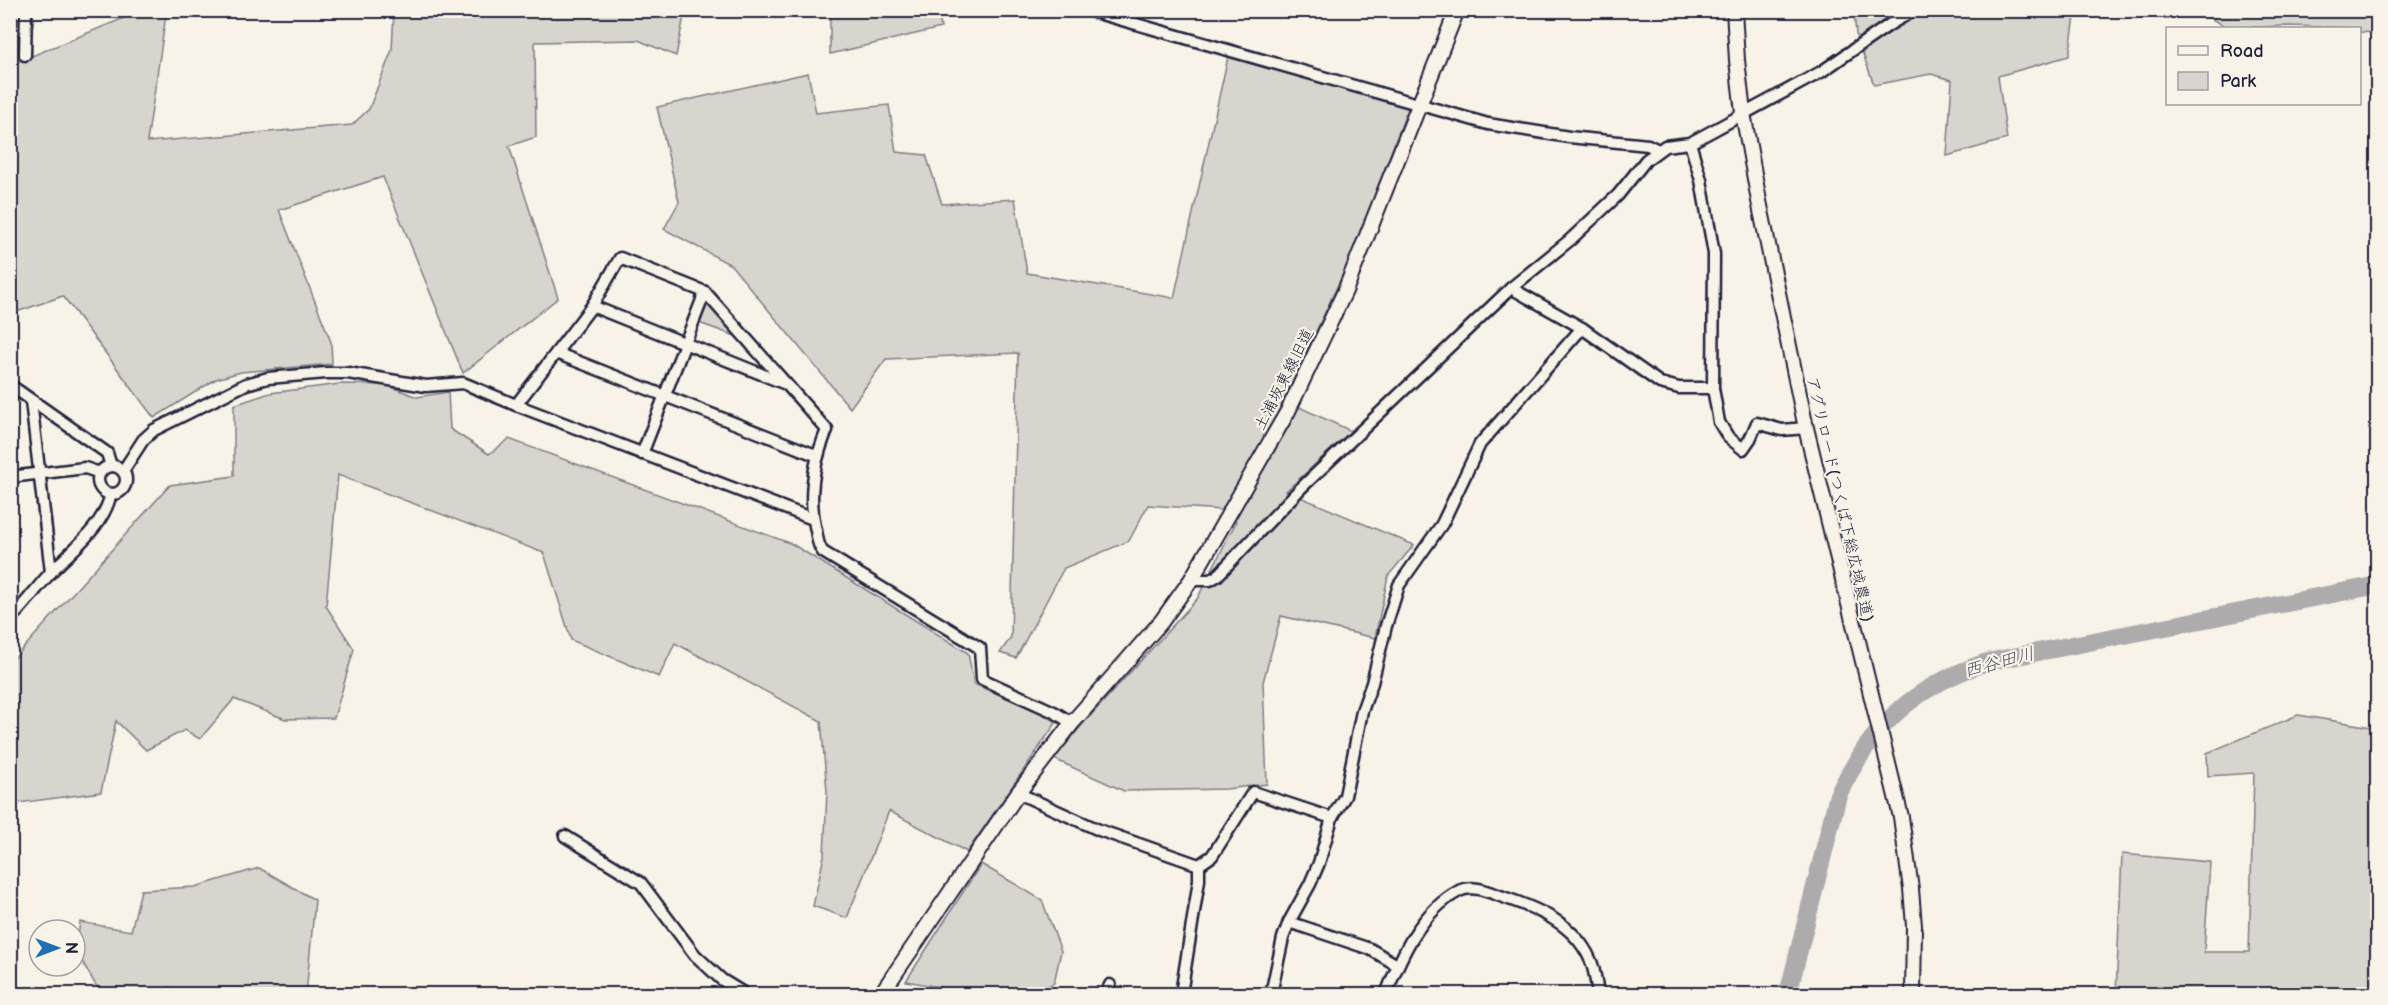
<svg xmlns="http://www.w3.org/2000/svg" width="2388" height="1005" font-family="'Balsamiq Sans','Klee One',sans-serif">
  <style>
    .green { fill: #d8d5cf; stroke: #7d7c85; stroke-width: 1.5 }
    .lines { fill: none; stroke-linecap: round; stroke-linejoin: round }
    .stream { stroke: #76747f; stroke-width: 3 }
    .river { stroke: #aeabad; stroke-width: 18 }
    .minor-casing { stroke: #22223b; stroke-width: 15 }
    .tertiary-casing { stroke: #22223b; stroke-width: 18 }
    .minor { stroke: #f7f3e8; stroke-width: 10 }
    .tertiary { stroke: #f7f3e8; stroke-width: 14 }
    .labels { text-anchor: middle; stroke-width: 4.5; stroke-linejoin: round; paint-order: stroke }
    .street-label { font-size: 16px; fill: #22223b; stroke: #f7f3e8 }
    .water-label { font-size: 18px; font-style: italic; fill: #535263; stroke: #f7f3e8 }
  </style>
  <rect width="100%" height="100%" fill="#f7f3e8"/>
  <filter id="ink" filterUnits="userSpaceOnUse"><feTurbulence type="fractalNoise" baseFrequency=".0167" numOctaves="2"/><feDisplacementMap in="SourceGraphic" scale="12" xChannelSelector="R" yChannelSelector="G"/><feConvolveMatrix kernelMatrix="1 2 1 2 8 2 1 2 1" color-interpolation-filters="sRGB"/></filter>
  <g filter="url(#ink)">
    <g class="green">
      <path d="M 141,11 L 158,11 L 166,15 L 147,142 L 352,125 L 369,109 L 392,50 L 394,11 L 685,11 L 676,56 L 638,40 L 535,42 L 536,137 L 509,146 L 558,298 L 463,373 L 383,177 L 279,210 L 331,342 L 332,364 L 241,372 L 216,379 L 154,418 L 63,296 L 11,314 L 10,65 Z"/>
      <path d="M 830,11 L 938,11 L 941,28 L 830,54 Z"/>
      <path d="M 1854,11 L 2129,11 L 2075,17 L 2069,56 L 1998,76 L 2007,139 L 1947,156 L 1952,80 L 1931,74 L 1874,85 L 1856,34 Z"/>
      <path d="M 2197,11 L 2377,11 L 2377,33 L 2360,32 L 2360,28 L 2288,26 L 2228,28 Z"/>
      <path d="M 1228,57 L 1408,108 L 1350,259 L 1284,400 L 1351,431 L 1286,491 L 1414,545 L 1388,576 L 1375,638 L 1281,616 L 1263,682 L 1267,784 L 1226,789 L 1124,791 L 1054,759 L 1082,725 L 1197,599 L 1236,522 L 1222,510 L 1148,505 L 1129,541 L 1064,568 L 1016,658 L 1000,653 L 1011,637 L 1018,353 L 886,359 L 850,408 L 731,265 L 664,229 L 679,202 L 657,107 L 808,73 L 816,113 L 889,105 L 896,152 L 926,155 L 942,204 L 1015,199 L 1027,273 L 1174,298 Z"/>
      <path d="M 707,301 L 741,338 L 699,323 Z"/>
      <path d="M 340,384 L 387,385 L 417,397 L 448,392 L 450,429 L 489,454 L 509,439 L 792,544 L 968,653 L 974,684 L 1058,720 L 967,852 L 889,811 L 847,918 L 813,906 L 824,856 L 827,791 L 821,721 L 675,643 L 659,677 L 571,640 L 544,553 L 338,475 L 326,606 L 354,649 L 334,718 L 285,719 L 234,699 L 200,739 L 185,730 L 146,750 L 116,721 L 101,792 L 11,804 L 10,663 L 170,485 L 234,476 L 234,405 L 270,393 Z"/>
      <path d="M 2298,715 L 2377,728 L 2377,994 L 2116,994 L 2122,854 L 2210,862 L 2204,952 L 2249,952 L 2254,773 L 2208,776 L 2207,753 Z"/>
      <path d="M 981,864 L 1042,900 L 1061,951 L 1054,983 L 1032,994 L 978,994 L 906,981 Z"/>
      <path d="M 259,868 L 315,900 L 306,994 L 186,994 L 170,987 L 148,994 L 101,994 L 76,951 L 80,922 L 131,931 L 141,890 L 195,887 Z"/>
    </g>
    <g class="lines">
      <path class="stream" d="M 10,29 L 32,25 L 33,10"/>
      <path class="river" d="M 1788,994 L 1838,795 C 1872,725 1913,687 1987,662 L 2378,585"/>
      <defs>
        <g id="minor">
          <path d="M 1087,10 L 1488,124 L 1569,137 L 1648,145 L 1658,150"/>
          <path d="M 25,55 L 26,10"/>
          <path d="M 1690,143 L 1701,180 L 1714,254 L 1713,388 L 1719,422 L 1728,437 L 1743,449 L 1750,439 L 1757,423 L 1782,430 L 1806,428"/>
          <path d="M 1511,288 L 1582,328 L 1660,383 L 1679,388 L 1713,388"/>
          <path d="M 592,306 L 786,384"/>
          <path d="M 556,353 L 818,456"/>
          <path d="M 10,385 L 107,453 L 111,466"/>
          <path d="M 31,401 L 51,572"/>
          <path d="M 516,405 L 592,306 L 620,258 L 705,292 L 827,430 C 814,461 808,493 815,526 C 818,536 816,543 823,552 L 980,648 L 982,679 L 1054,712 L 1072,723"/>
          <path d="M 642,454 L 705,292"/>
          <circle cx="112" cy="480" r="14"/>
          <path d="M 123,471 L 143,440 L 154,430 L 246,384 L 268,378 L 326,373 L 348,373 L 426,386 L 463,383 L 516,405 L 813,519"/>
          <path d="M 10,477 L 85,468 L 100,473"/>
          <path d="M 1191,580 L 1210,580 L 1217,576 L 1301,488 L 1511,288 L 1570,240 L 1618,195 L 1646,160 L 1665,146 L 1690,143 L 1821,72 L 1889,25 L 1914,10"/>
          <path d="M 10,613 L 16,613 C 29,599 40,584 53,570 C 75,547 103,527 111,494"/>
          <path d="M 1018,793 L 1099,830 L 1199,865 L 1199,880 L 1181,994"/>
          <path d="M 565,836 L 641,883 L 695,955 L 722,980 L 745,994"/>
          <path d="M 1199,865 L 1212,856 L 1253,792 L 1332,818"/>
          <path d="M 1289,922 L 1370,949 L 1397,965"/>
          <path d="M 1106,994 L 1110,985"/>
          <path d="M 1271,994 L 1283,938 L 1289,922 L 1310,884 L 1319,863 L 1332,818 L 1345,796 L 1362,711 L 1372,683 L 1386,626 L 1399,585 L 1442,524 L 1480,444 L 1582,328"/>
          <path d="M 1386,994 C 1401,956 1420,912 1459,891 C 1473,884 1489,892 1503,897 C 1536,908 1574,923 1590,959 C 1595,969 1596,983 1598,994"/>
        </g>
        <g id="tertiary">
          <path d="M 1734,10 L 1737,60 L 1743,113 L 1759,201 L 1806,428 L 1901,817 L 1911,889 L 1914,926 L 1913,994"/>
          <path d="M 881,994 L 1018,793 L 1072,723 L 1161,622 L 1191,580 L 1288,411 L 1345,291 L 1457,10"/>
        </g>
      </defs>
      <use href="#minor" class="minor-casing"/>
      <use href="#tertiary" class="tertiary-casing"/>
      <use href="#minor" class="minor"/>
      <use href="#tertiary" class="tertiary"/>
    </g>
  </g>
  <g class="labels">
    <g class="street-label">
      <text transform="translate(1283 379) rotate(-63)" y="6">土浦坂東線旧道</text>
      <text transform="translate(1841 499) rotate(77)" y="6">アグリロード(つくば下総広域農道)</text>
    </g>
    <g class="water-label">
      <text transform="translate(1999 662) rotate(-15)" y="6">西谷田川</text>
    </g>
  </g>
  <rect width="2388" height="1005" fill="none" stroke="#f7f3e8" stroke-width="36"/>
  <rect x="18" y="18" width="2352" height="969" fill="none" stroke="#22223b" stroke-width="2" filter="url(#ink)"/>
  <rect x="2166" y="27" width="195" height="78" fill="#f7f3e8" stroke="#a29fa3" stroke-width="1.5"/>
  <rect x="2178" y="46" width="30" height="9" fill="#f7f3e8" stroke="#a29fa3" stroke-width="1.5"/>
  <text x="2220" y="57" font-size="18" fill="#22223b">Road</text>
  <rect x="2178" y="72" width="30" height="18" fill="#d8d5cf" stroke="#a29fa3" stroke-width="1.5"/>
  <text x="2220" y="87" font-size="18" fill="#22223b">Park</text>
  <g transform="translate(57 948) rotate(90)"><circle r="28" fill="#f7f3e8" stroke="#a29fa3" stroke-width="1.5"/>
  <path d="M0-4.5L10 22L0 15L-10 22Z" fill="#1f6fb2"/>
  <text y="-9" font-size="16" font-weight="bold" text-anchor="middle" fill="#22223b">N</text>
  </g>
</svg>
